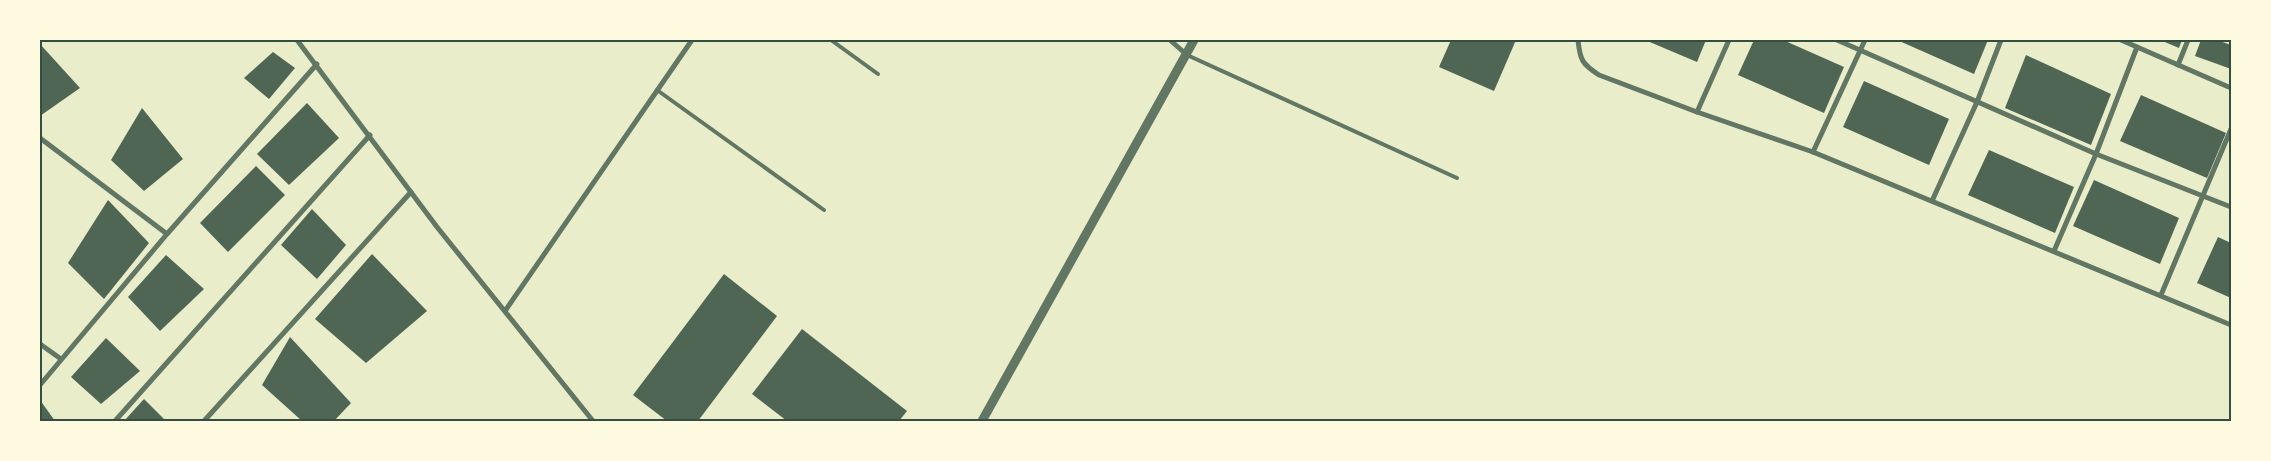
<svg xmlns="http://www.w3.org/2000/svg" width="2271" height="461" font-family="'Alegreya Sans',sans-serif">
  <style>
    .building { fill: #4f6655 }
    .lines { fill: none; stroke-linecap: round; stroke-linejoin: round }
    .service { stroke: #617663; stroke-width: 4 }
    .minor { stroke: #617663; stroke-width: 5 }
    .tertiary { stroke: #617663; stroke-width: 9 }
    .neatline { fill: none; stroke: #344e41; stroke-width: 2 }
  </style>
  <rect width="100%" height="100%" fill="#e9edc9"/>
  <g class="building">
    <path d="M 1451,40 L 1516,40 L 1494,91 L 1439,67 Z"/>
    <path d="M 1645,40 L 1706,40 L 1697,62 Z"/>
    <path d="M 1754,40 L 1783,40 L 1844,67 L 1824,113 L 1738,75 Z"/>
    <path d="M 1897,40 L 1988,40 L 1974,74 Z"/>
    <path d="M 2160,40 L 2182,40 L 2179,48 Z"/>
    <path d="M 2201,40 L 2217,40 L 2231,45 L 2231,69 L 2195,56 Z"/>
    <path d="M 40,44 L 80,88 L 40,116 Z"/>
    <path d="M 273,52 L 295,68 L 269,99 L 244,78 Z"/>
    <path d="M 2026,55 L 2111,94 L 2091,145 L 2005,108 Z"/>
    <path d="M 1864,81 L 1949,119 L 1929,165 L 1843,127 Z"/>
    <path d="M 2141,95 L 2226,133 L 2207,178 L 2120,141 Z"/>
    <path d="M 307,103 L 339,138 L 289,185 L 257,154 Z"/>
    <path d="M 142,108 L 183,159 L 144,191 L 111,160 Z"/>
    <path d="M 1989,150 L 2074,187 L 2055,233 L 1968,195 Z"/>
    <path d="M 256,166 L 285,195 L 228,252 L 200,223 Z"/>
    <path d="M 2094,180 L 2179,218 L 2160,264 L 2073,226 Z"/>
    <path d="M 108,200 L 149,243 L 104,299 L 68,263 Z"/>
    <path d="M 312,209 L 346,245 L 317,279 L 281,245 Z"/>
    <path d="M 2218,237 L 2231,243 L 2231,298 L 2197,283 Z"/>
    <path d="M 372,254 L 427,311 L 366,363 L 315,319 Z"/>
    <path d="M 166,255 L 204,289 L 160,331 L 128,297 Z"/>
    <path d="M 724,274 L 777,316 L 698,421 L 667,421 L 633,395 Z"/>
    <path d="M 802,329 L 907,411 L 899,421 L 787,421 L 752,394 Z"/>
    <path d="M 290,337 L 351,403 L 334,421 L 302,421 L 262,385 Z"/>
    <path d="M 106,338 L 140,371 L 101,404 L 71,377 Z"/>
    <path d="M 144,399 L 166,421 L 124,421 Z"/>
    <path d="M 40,400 L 55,421 L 40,421 Z"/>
  </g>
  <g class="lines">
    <g class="service">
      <path d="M 831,40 L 878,74"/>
      <path d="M 1187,55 L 1457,178"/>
      <path d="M 657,90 L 824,210"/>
    </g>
    <g class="minor">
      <path d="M 297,40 L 437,227 L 593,421"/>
      <path d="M 1170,40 L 1187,55"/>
      <path d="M 1578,40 C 1580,60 1582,64 1599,75 L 1697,112 L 1813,152 L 2231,325"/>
      <path d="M 1837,40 L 2096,154 L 2231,207"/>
      <path d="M 2121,40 L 2231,88"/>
      <path d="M 2178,65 L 2188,40"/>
      <path d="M 1697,112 L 1729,40"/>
      <path d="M 40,138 L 167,234"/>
      <path d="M 1813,152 L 1865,40"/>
      <path d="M 1932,201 L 1977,102 L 2001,40"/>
      <path d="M 2054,251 L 2096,154 L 2137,47"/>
      <path d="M 2161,295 L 2231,129"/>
      <path d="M 505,311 L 692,40"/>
      <path d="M 40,344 L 61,359"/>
      <path d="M 40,385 L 167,234 L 317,64"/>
      <path d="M 115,421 L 370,135"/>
      <path d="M 204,421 L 411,192"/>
    </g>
    <path class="tertiary" d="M 982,421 L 1194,40"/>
  </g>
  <rect width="2271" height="461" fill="none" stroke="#fefae0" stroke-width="82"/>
  <rect x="41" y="41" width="2189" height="379" class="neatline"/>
</svg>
